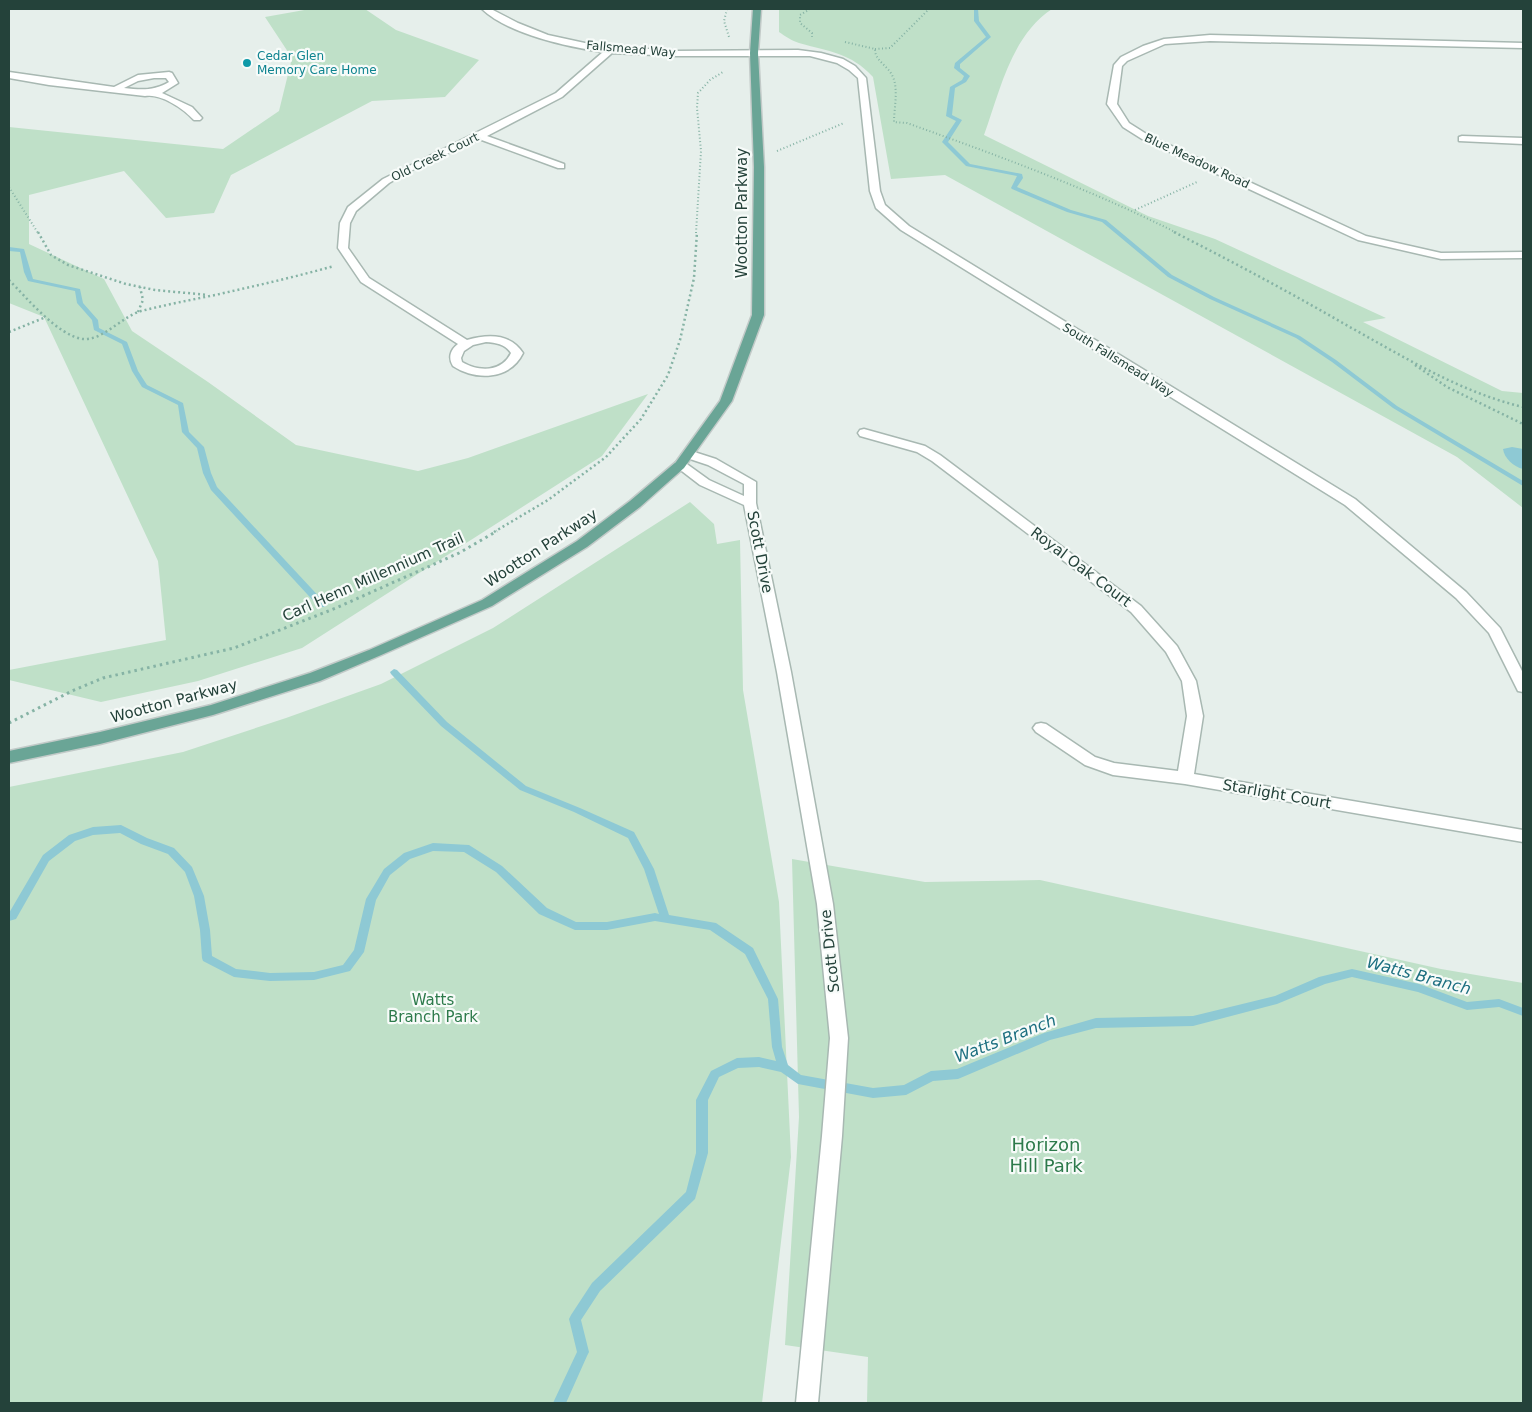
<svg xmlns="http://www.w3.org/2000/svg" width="1532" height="1412" font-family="'DejaVu Sans',sans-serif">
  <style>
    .green { fill: #bfe0c8 }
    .water { fill: #8ec9d4 }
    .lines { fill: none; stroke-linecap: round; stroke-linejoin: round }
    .stream { fill: #8ec9d4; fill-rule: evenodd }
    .minor-casing { stroke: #a8b8b2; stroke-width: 3 }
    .major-casing { stroke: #c2cac8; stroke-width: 3 }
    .path-far2 { stroke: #86b3a5; stroke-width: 2; stroke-dasharray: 1 2.5; stroke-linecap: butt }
    .path-far1 { stroke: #86b3a5; stroke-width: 2.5; stroke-dasharray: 2 3; stroke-linecap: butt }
    .path { stroke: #86b3a5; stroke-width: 3; stroke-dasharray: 2.5 4; stroke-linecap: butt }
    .minor { fill: #fff; fill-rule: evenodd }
    .major { fill: #6aa596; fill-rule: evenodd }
    .culture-dot { fill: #0f9aa8; stroke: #f7fbf9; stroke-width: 2 }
    .labels { text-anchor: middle; stroke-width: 4.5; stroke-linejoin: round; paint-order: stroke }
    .far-street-label { font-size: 12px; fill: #24423a; stroke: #f7fbf9 }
    .far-culture-label { font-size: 12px; fill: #0d838f; stroke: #f7fbf9; text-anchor: start }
    .street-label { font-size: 15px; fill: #24423a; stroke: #f7fbf9 }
    .park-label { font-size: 15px; fill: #2d7a4b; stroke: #f7fbf9 }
    .water-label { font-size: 16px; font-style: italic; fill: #1c6f80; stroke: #f7fbf9 }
    .near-park-label { font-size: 18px; fill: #2d7a4b; stroke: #f7fbf9 }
  </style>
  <rect width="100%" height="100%" fill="#e6efeb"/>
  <g class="green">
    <path d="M 310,9 L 365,9 L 396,30 L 479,60 L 445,97 L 372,101 L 231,175 L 214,213 L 166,218 L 124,171 L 29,195 L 29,244 L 104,279 L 132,331 L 208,382 L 296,445 L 418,471 L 468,458 L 648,394 L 602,456 L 302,648 L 198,681 L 101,702 L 9,680 L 9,670 L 166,640 L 158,561 L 44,317 L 9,303 L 9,127 L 223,149 L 279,111 L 292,58 L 265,17 Z"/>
    <path d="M 779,9 L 1052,9 C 1011,36 1000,91 984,135 L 1148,216 L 1215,239 L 1386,318 L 1363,322 L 1502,391 L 1523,393 L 1523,508 L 1457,457 L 945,175 L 891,179 L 873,77 C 850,52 829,52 799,43 C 792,41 785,36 779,32 Z"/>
    <path d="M 690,502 L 714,524 L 717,544 L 740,540 L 743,690 L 779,902 L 791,1157 L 762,1403 L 9,1403 L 9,787 L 183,752 L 286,718 L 381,684 L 493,628 Z"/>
    <path d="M 792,859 L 925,882 L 1040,880 L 1441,969 L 1523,983 L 1523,1403 L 867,1403 L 868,1357 L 785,1345 L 799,1117 Z"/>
  </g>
  <path class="water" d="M 1512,447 L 1523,449 L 1523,469 C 1514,467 1504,458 1503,449 Z"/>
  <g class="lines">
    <g class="stream">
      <path d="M 974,9 L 978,9 L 979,21 L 991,37 L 960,64 L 960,68 L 970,76 L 966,82 L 955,88 L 952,115 L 962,120 L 948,142 L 970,164 L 1022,174 L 1023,178 L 1017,187 L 1071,210 L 1106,220 L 1172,275 L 1214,297 L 1300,336 L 1336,360 L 1397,406 L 1523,481 L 1523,486 L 1393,408 L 1332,362 L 1296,338 L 1210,299 L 1168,277 L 1102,222 L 1067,212 L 1012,189 L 1011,188 L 1017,176 L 966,166 L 942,142 L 956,121 L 946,116 L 950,87 L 962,80 L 964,76 L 954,68 L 955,63 L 986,37 L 974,21 Z"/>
      <path d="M 9,247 L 24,249 L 33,279 L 80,289 L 83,303 L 98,320 L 99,328 L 127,342 L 138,371 L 147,385 L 183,403 L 189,432 L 204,447 L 211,473 L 217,487 L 325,603 L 326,605 L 325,607 L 319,607 L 211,490 L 203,473 L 197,448 L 182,432 L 178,405 L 142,387 L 132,371 L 122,344 L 94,330 L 92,320 L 77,303 L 75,291 L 28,281 L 24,272 L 20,252 L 9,251 Z"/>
      <path d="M 394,669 L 397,670 L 447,722 L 526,786 L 580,808 L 634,832 L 654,869 L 669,915 L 716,923 L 753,948 L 778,999 L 782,1047 L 788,1065 L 801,1075 L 873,1088 L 904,1085 L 931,1071 L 957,1069 L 1044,1033 L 1096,1018 L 1193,1016 L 1275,996 L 1319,977 L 1352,969 L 1419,984 L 1467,1002 L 1499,999 L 1523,1008 L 1523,1016 L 1499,1007 L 1467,1010 L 1418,992 L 1352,977 L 1325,984 L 1277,1004 L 1193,1026 L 1096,1028 L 1050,1040 L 958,1079 L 933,1081 L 906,1095 L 873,1098 L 798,1084 L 781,1072 L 759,1067 L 738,1068 L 719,1077 L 708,1100 L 708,1153 L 695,1199 L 600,1291 L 581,1320 L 589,1352 L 587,1356 L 566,1403 L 553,1403 L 577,1352 L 569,1319 L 571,1315 L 592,1283 L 686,1192 L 696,1153 L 696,1100 L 711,1071 L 737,1058 L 759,1057 L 776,1061 L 772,1047 L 768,999 L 745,954 L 710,930 L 655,921 L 607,930 L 575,930 L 539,914 L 496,872 L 464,852 L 433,851 L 410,859 L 390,875 L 376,900 L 364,952 L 350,971 L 314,980 L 270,981 L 234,977 L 203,961 L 202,958 L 200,930 L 194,896 L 185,872 L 168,854 L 141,844 L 120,833 L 93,835 L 75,841 L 49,861 L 16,919 L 9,921 L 9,913 L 43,855 L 69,835 L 93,827 L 121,825 L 147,838 L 174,848 L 192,867 L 204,896 L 210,930 L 212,956 L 236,969 L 270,973 L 314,972 L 343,965 L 354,950 L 366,899 L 384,869 L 404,853 L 433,843 L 469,845 L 502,866 L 547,908 L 576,922 L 607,922 L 655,913 L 659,914 L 644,869 L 628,838 L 574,812 L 520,790 L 441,726 L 391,674 L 390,672 Z"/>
    </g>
    <defs>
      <g id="minor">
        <path d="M 482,9 L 491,9 L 518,23 L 548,35 L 594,45 L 676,51 L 798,50 L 821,53 L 843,59 L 855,66 L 866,78 L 880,191 L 885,205 L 909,226 L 1355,499 L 1466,592 L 1500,628 L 1523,673 L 1523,692 L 1518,691 L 1489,633 L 1456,598 L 1345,505 L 901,230 L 876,208 L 870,191 L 858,78 L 849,70 L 837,63 L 810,56 L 676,56 L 612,53 L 562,97 L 487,136 L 564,164 L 564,168 L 558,168 L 479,139 L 408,172 L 389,183 L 356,211 L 350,223 L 348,248 L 369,278 L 467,340 C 488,334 510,333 523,353 C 510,380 476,381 453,366 C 448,358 450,350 458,344 L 361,282 L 338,248 L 340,223 L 348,207 L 383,179 L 556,93 L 603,52 C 568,47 508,34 482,9 ZM 486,342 C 497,343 505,344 511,353 C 502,372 479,372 462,362 L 461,358 L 464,351 L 473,345 Z"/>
        <path d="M 1210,35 L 1523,43 L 1523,48 L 1210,41 L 1165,44 L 1127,61 L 1122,66 L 1117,104 L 1129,123 L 1148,135 L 1366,236 L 1441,253 L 1523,252 L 1523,258 L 1441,259 L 1358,240 L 1142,139 L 1123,127 L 1107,104 L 1114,65 L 1121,57 L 1143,46 L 1164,39 Z"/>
        <path d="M 9,72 L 114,87 L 138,75 L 169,72 L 172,73 L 178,83 L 162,93 L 192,107 L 202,118 L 200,120 L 194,120 C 184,109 161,93 145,96 L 49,85 L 9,78 ZM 154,78 L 166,78 L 169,82 C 154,91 141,90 124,88 L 138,81 Z"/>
        <path d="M 1462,136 L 1523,138 L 1523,144 L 1459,141 L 1459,137 Z"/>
        <path d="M 864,429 L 925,446 L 940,455 L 1141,606 L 1177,646 L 1196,681 L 1203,716 L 1194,774 L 1523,830 L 1523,842 L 1185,784 L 1113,775 L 1085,765 L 1036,732 L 1033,728 L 1036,724 L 1041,723 L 1046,724 L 1095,757 L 1114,763 L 1178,771 L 1187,716 L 1182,681 L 1166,652 L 1131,612 L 932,461 L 917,452 L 860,436 L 858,433 L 860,430 Z"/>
        <path d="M 688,450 L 716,459 L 756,482 L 756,503 L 791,672 L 833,904 L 848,1038 L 842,1136 L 818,1403 L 796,1403 L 822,1136 L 830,1038 L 817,904 L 777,672 L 744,505 L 700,485 L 674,465 L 676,462 L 684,462 L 709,480 L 744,496 L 744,484 L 708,465 L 684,457 L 682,454 Z"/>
      </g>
      <path id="major" d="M 753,9 L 761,9 L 758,53 L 764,167 L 764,315 L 732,401 L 684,468 L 640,507 L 587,547 L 492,606 L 379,656 L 320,681 L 213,715 L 100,744 L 9,763 L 9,751 L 100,732 L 211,705 L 310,673 L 369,650 L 482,600 L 577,541 L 630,501 L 676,462 L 720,401 L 752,315 L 754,167 L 750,53 Z"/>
    </defs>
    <use href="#minor" class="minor-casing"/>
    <use href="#major" class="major-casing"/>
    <g class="path-far2">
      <path d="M 727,9 L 724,21 L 729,37"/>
      <path d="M 810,9 L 800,15 L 800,23 L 812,33 L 812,37"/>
      <path d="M 845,42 L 875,49 C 875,61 887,65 892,75 C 899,88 894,108 894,122 L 907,123 C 999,156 1090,189 1177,233"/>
      <path d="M 875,49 L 890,48 L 929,9"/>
      <path d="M 777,151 L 844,123"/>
      <path d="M 9,187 L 38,233"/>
      <path d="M 1135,210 L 1197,182"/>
      <path d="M 696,233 L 701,151 L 697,108 L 698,93 L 710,80 L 723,72"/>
    </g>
    <g class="path-far1">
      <path d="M 38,232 L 51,255 L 68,265 L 126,284 L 155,290 L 208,295"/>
      <path d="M 1174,232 C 1233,262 1291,293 1348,326 C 1404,357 1460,392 1523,407"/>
      <path d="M 9,280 C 26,297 58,336 83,339 C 102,341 123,316 141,311 C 165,305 190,300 215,295 C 255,286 295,277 334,266"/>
      <path d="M 138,312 L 143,300 L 140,287"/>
      <path d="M 9,332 L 46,317"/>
      <path d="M 1415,365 L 1447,387 L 1523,424"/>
      <path d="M 494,532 L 548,500 L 606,457 L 641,419 L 668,375 L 680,340 L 694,278 L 697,232"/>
    </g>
    <path class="path" d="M 9,723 L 72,691 L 103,678 L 234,648 L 336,608 L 459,553 L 497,531"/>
    <use href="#minor" class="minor"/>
    <use href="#major" class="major"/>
  </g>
  <circle class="culture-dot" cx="247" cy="63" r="5"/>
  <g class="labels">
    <g class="far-street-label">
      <text transform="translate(631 49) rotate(5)" y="4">Fallsmead Way</text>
      <text transform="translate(435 157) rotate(-26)" y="4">Old Creek Court</text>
      <text transform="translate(1197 161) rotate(25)" y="4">Blue Meadow Road</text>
      <text transform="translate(1118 360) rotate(32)" y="4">South Fallsmead Way</text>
    </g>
    <g class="far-culture-label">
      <text x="257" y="60">Cedar Glen<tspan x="257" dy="14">Memory Care Home</tspan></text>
    </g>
    <g class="street-label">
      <text transform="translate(742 213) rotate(-90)" y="5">Wootton Parkway</text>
      <text transform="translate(541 548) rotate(-33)" y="5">Wootton Parkway</text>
      <text transform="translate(760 552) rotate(79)" y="5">Scott Drive</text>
      <text transform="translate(1081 567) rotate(37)" y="5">Royal Oak Court</text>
      <text transform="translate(373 577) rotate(-24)" y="5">Carl Henn Millennium Trail</text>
      <text transform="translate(174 701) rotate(-15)" y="5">Wootton Parkway</text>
      <text transform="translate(1277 794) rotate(10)" y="5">Starlight Court</text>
      <text transform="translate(830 951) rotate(-96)" y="5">Scott Drive</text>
    </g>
    <g class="park-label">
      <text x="433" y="1005">Watts<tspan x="433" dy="17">Branch Park</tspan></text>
    </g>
    <g class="water-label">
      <text transform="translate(1419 975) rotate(15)" y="6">Watts Branch</text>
      <text transform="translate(1005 1038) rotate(-21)" y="6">Watts Branch</text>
    </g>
    <g class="near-park-label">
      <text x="1046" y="1151">Horizon<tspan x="1046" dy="21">Hill Park</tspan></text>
    </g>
  </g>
  <rect width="1532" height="1412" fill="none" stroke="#24423a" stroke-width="20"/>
</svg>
